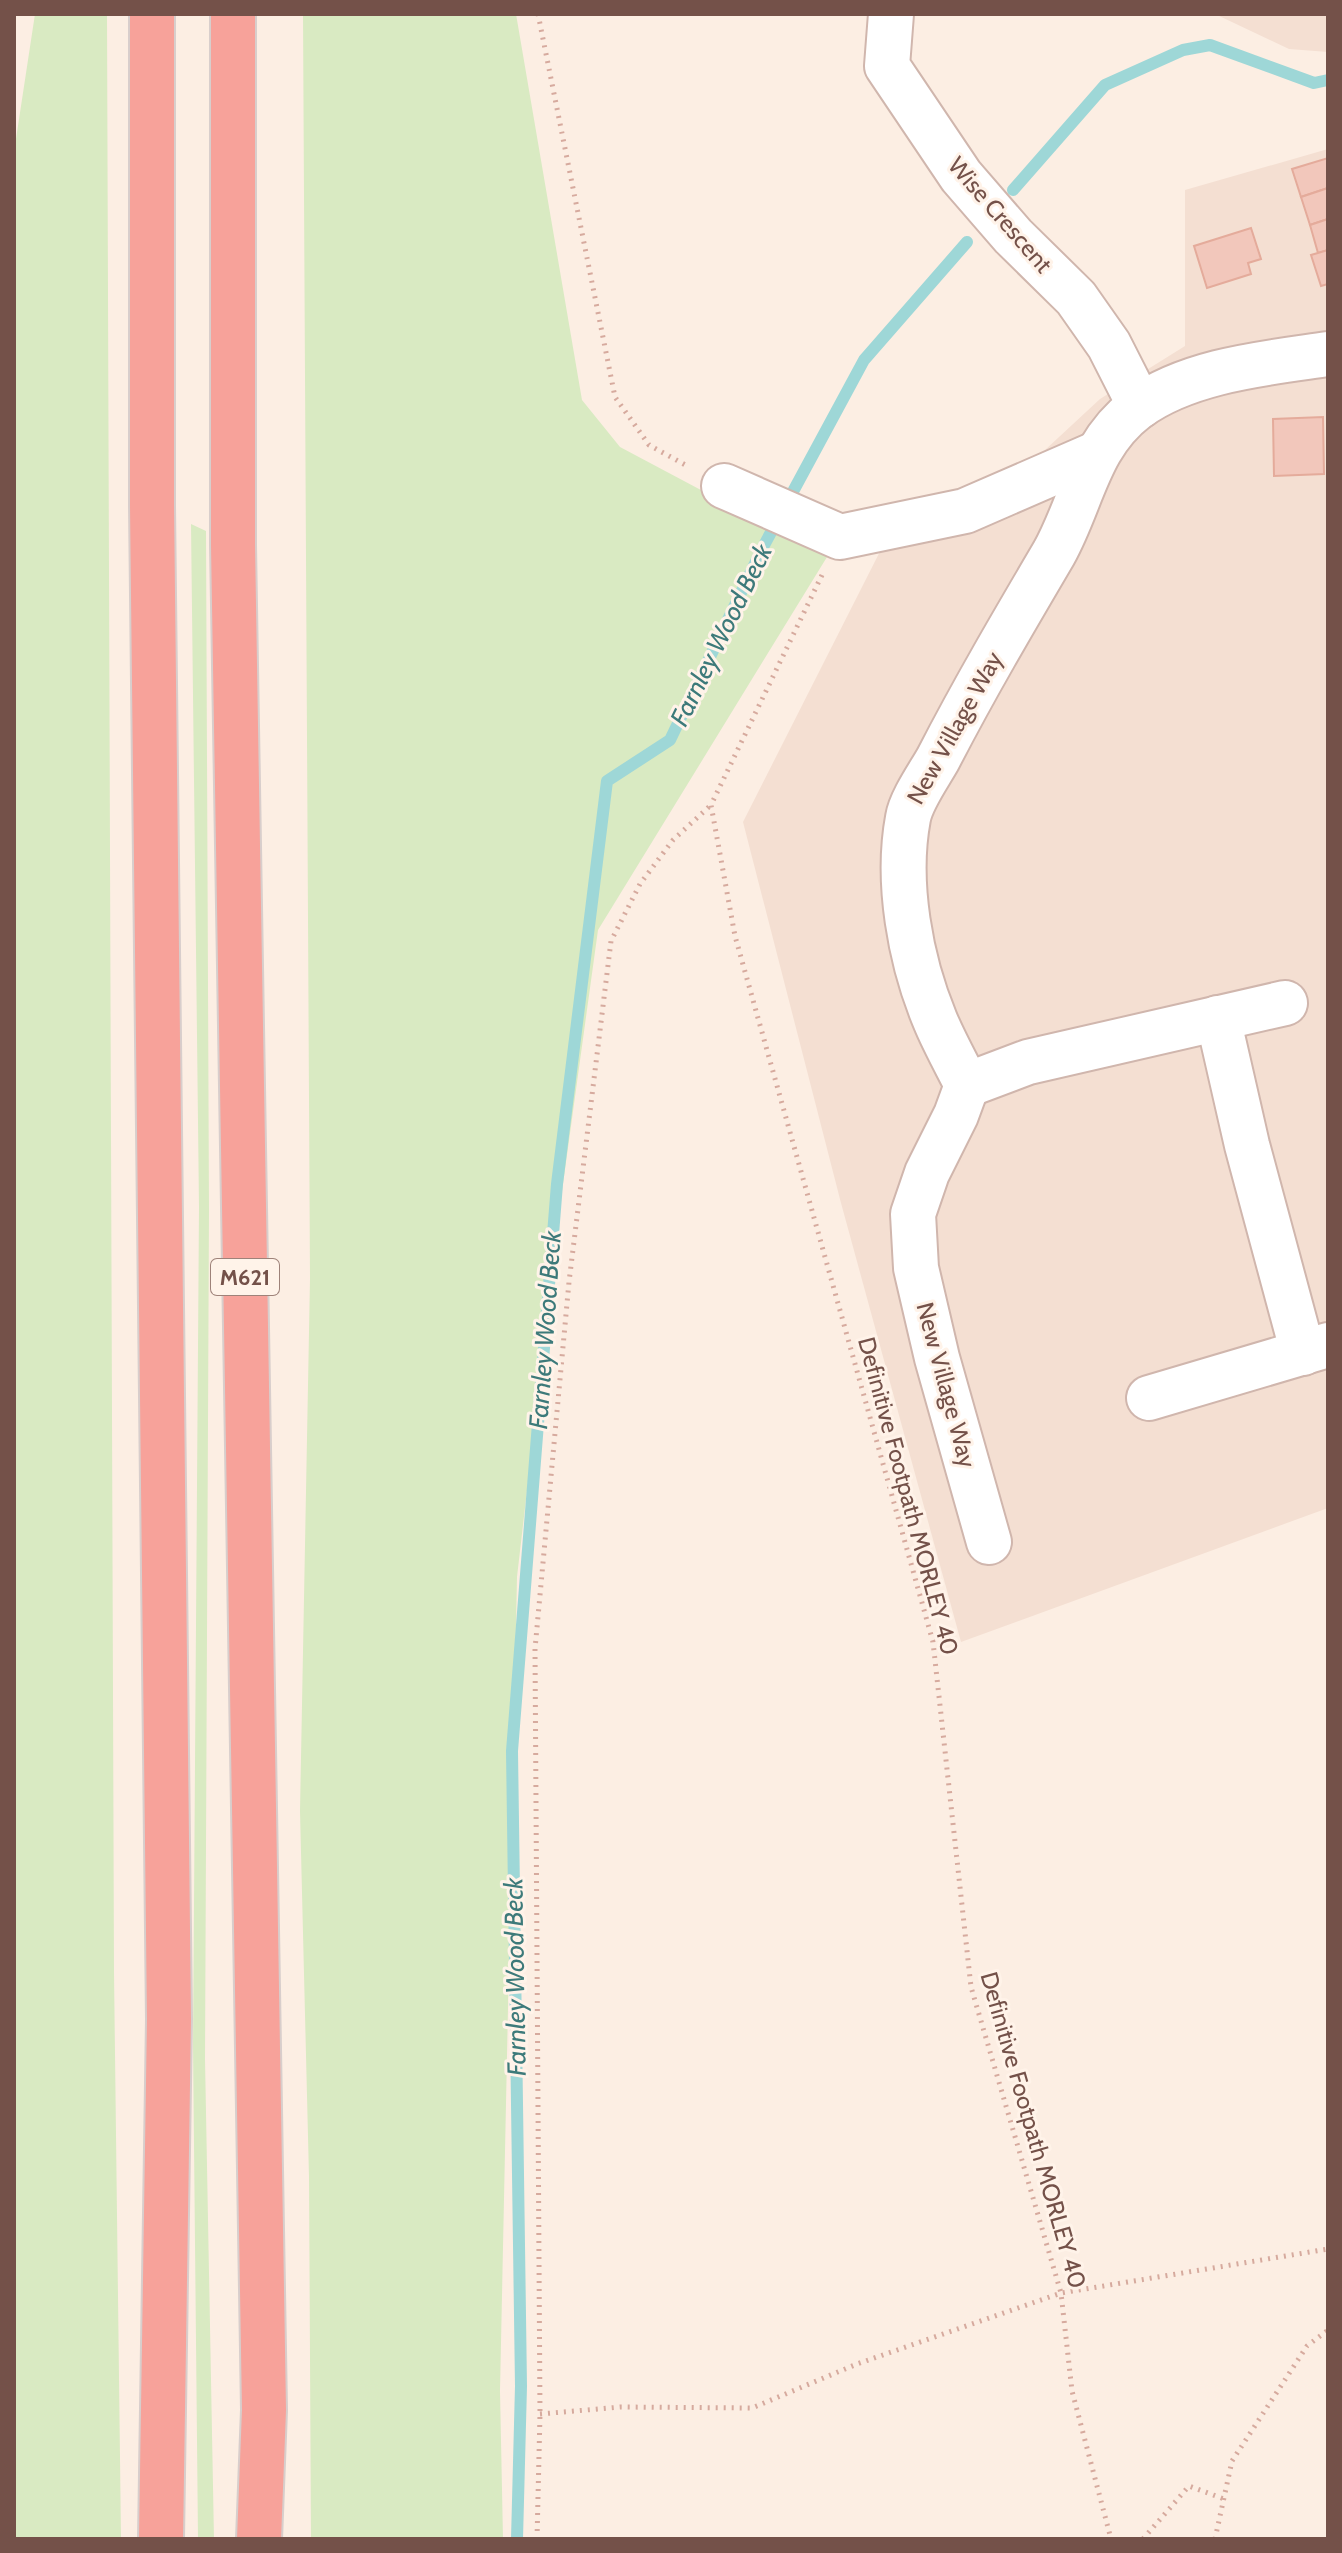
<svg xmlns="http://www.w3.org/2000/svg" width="1342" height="2553" font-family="Cabin,sans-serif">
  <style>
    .residential { fill: #f4dfd2 }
    .green { fill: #d9eac2 }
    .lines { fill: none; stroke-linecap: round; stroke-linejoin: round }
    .stream { stroke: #9ed7d7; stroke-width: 12 }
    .building { fill: #f2c7bb; stroke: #e4ab9b; stroke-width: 2 }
    .minor-casing { stroke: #d0b6ad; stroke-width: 48 }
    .highway-casing { stroke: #d8cecc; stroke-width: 48 }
    .path { stroke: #d6aa9e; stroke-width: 5; stroke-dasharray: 2 6; stroke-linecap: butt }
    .minor { stroke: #fff; stroke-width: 44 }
    .highway { stroke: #f7a29a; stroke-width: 44 }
    .labels { text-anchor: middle; stroke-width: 6; stroke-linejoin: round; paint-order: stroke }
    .shield { fill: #fff3e9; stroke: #9e8279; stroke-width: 2 }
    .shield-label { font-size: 22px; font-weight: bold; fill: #745149 }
    .street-label { font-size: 24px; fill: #745149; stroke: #fff3e9 }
    .water-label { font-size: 26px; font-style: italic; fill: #3d7a7a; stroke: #fff3e9 }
  </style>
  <rect width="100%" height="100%" fill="#fceee3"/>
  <g class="residential">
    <path d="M 1215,14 L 1328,14 L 1328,52 L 1289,49 Z"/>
    <path d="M 1328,149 L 1328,1508 L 961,1642 L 841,1203 L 743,822 L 901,510 L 978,486 L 1045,450 L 1100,399 L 1185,346 L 1185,190 Z"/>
  </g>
  <g class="green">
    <path d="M 35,14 L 107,14 L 114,1972 L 121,2539 L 14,2539 L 14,152 Z"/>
    <path d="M 303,14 L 516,14 L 582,400 L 620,447 L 827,557 L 598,930 L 559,1213 L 517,1577 L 500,2391 L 503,2539 L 311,2539 L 309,2177 L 300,1811 L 310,1279 Z"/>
    <path d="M 191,524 L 206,531 L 209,1209 L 205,2059 L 214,2539 L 198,2539 L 193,2045 L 199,1207 Z"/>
  </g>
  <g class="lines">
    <g class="stream">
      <path d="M 1013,190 L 1105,85 L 1183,50 L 1210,45 L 1314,83 L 1328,80"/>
      <path d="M 517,2539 L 521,2386 L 512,1751 L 557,1184 L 607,781 L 670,740 L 762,549 L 864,360 L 967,242"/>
    </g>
  </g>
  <g class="building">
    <path d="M 1328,158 L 1328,188 L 1301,197 L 1292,169 Z"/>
    <path d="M 1328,188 L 1328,219 L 1310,225 L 1301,197 Z"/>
    <path d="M 1328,219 L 1328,250 L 1318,253 L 1310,225 Z"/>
    <path d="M 1251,228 L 1261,259 L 1248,263 L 1251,274 L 1207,288 L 1194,246 Z"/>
    <path d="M 1328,250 L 1328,284 L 1321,286 L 1311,255 Z"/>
    <path d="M 1323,417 L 1324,474 L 1274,476 L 1273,419 Z"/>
  </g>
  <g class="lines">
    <defs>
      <g id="minor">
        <path d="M 891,14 L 887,66 L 961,176 L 1013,236 L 1076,298 L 1109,345 L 1140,406"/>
        <path d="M 724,486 L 840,537 L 965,511 L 1096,454"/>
        <path d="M 1218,1018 L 1247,1145 L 1303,1353"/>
        <path d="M 967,1085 L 1028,1062 L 1285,1003"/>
        <path d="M 1149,1398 L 1328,1345"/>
        <path d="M 989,1542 L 937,1358 L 916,1268 L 913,1214 L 927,1173 L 956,1115 L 967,1085 C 956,1063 944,1042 935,1020 C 910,960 896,882 908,818 C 911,800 929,775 938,759 C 974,689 1014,621 1054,553 C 1083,501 1087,446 1137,408 C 1189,370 1267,363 1328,354"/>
      </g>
      <g id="highway">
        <path d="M 152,14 L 152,505 L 169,2019 L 161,2539"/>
        <path d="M 233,14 L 233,545 L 264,2410 L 259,2539"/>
      </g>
    </defs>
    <use href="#minor" class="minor-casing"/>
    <use href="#highway" class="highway-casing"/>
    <g class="path">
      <path d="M 538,14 L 615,397 L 649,445 L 689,467"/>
      <path d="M 822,575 L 711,805 L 735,936 L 933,1642 L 971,1987 L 1061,2293 L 1072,2391 L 1111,2539"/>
      <path d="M 540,2414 L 621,2407 L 752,2408 L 857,2364 L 1061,2293 L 1328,2249"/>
      <path d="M 537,2539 L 540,2414 L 535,1649 L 569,1282 L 611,941 L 640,884 L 673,840 L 711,805"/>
      <path d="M 1143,2539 L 1189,2486 L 1224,2499"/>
      <path d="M 1215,2539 L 1232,2461 L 1307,2346 L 1328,2330"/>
    </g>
    <use href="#minor" class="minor"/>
    <use href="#highway" class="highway"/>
  </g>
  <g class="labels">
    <rect class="shield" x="211" y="1259" width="68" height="36" rx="6"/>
    <g class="shield-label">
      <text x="245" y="1285">M621</text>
    </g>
    <g class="street-label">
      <text transform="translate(1000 215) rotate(49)" y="8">Wise Crescent</text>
      <text transform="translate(955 728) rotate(-61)" y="8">New Village Way</text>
      <text transform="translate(946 1385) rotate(75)" y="8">New Village Way</text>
      <text transform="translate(908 1496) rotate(75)" y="8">Definitive Footpath MORLEY 40</text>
      <text transform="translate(1033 2130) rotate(74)" y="8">Definitive Footpath MORLEY 40</text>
    </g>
    <g class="water-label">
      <text transform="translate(721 635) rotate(-64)" y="9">Farnley Wood Beck</text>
      <text transform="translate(545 1330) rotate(-86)" y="9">Farnley Wood Beck</text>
      <text transform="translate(515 1977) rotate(-91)" y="9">Farnley Wood Beck</text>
    </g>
  </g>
  <rect width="1342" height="2553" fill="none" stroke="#745149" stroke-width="32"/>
</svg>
